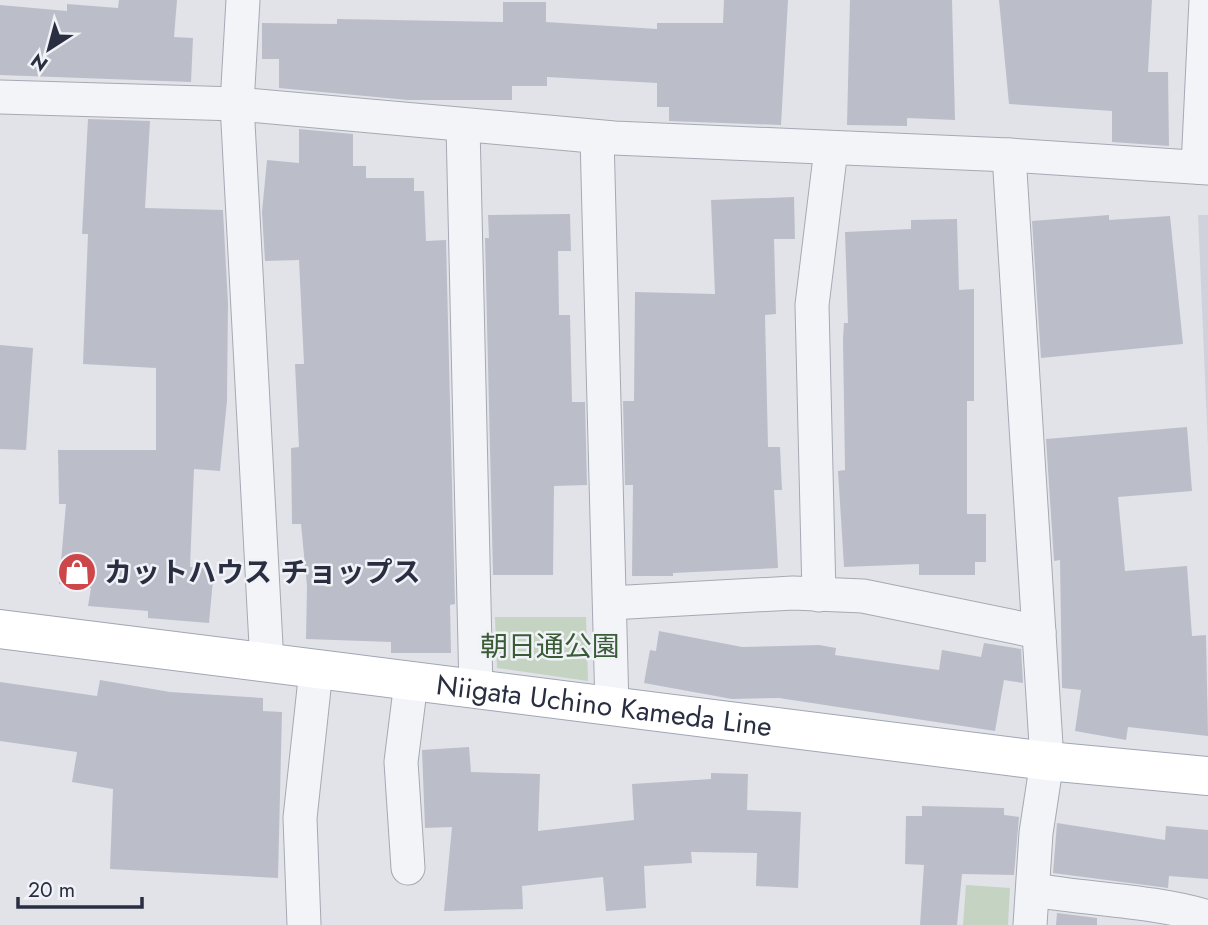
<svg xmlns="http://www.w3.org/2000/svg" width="1208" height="925" font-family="Jost,'Noto Sans JP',sans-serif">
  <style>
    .built { fill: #cfd2db }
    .green { fill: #c4d3c2 }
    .building { fill: #bbbec9 }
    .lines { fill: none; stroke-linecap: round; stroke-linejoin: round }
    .street-casing { stroke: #a6a9b3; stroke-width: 35 }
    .primary-casing { stroke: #a0a6b5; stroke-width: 40 }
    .street { stroke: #f3f4f8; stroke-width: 33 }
    .primary { stroke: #fff; stroke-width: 38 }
    .labels { text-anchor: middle; stroke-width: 5; stroke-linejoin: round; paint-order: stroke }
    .poi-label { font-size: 28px; font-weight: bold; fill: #292f41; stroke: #f0f2f7; text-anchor: start }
    .park-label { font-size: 28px; fill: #395c37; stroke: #f0f2f7 }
    .street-label { font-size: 28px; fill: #292f41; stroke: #f0f2f7 }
  </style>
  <rect width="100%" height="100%" fill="#e1e3e9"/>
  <path class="built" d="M 1198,215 L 1208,215 L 1208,447 Z"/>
  <g class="green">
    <path d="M 495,617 L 586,617 L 588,681 L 497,668 Z"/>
    <path d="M 966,885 L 1010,888 L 1008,925 L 963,925 Z"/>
  </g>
  <g class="building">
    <path d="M 119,0 L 177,0 L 174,37 L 193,38 L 191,82 L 0,75 L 0,5 L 67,11 L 67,4 L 118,8 Z"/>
    <path d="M 724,0 L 788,0 L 781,125 L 669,121 L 669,107 L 657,107 L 657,83 L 547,77 L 547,86 L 512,86 L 512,100 L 408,100 L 279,88 L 279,59 L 262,59 L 262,23 L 337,24 L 337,19 L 503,22 L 503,2 L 546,2 L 546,22 L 657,29 L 657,23 L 723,23 Z"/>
    <path d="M 850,0 L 952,0 L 955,120 L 907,118 L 907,126 L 847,125 Z"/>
    <path d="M 999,0 L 1152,0 L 1148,72 L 1168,72 L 1169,146 L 1112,142 L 1112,111 L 1009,104 Z"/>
    <path d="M 88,119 L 150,121 L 145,208 L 223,210 L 228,304 L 227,401 L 220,471 L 194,469 L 190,567 L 214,569 L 209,623 L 148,618 L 148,611 L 88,606 L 91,588 L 59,584 L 66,504 L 59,504 L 58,450 L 156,450 L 156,368 L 83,364 L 88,234 L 82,234 Z"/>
    <path d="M 299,129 L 353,134 L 353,166 L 366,166 L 366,178 L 414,178 L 414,191 L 424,191 L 426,241 L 446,240 L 455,604 L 450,605 L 451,653 L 391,653 L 391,642 L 306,639 L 307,586 L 301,524 L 292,524 L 291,448 L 299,447 L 295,364 L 304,364 L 299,260 L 265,261 L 262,212 L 267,160 L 299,163 Z"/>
    <path d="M 794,197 L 795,239 L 774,239 L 776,314 L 765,315 L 768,447 L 780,447 L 782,490 L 774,490 L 778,568 L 673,573 L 673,576 L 632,576 L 633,485 L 625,485 L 623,401 L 634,401 L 635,292 L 715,294 L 711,200 Z"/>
    <path d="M 570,214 L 571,251 L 558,251 L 559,315 L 570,315 L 572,402 L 585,402 L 587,485 L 554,486 L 553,575 L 493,575 L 485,238 L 489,238 L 488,215 Z"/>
    <path d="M 1109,215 L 1109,220 L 1170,216 L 1183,344 L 1041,358 L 1032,221 Z"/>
    <path d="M 957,219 L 959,290 L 974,289 L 974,401 L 967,401 L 967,514 L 986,514 L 986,562 L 975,562 L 975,575 L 919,575 L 919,564 L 844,567 L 838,471 L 845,470 L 843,339 L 844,323 L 848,323 L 845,232 L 911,229 L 911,220 Z"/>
    <path d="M 0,345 L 33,348 L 26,450 L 0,449 Z"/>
    <path d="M 1187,427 L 1192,491 L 1118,497 L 1125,571 L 1187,566 L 1192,636 L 1206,635 L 1208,736 L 1128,727 L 1126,740 L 1075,731 L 1081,690 L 1062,688 L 1060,560 L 1054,561 L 1046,439 Z"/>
    <path d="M 659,631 L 742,647 L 819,645 L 836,648 L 835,655 L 939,670 L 942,650 L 981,657 L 984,643 L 1021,649 L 1023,683 L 1004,680 L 995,731 L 779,698 L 732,699 L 644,683 L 650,650 L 656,651 Z"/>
    <path d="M 100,680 L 170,692 L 263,698 L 263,711 L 282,712 L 278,878 L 110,869 L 113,789 L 72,782 L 77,752 L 0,741 L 0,682 L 97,696 Z"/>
    <path d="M 469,747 L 471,772 L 540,774 L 538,831 L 634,820 L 632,784 L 711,779 L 711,773 L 748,774 L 747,810 L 801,812 L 798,888 L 756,886 L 757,853 L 691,852 L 692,863 L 644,866 L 646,908 L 606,911 L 603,877 L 522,886 L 523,909 L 444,911 L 452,827 L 425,828 L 422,750 Z"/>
    <path d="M 922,806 L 1004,808 L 1004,815 L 1019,817 L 1014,875 L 962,874 L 957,925 L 920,925 L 924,865 L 905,864 L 906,816 L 922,816 Z"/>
    <path d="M 1057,823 L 1165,840 L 1166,826 L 1208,830 L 1208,879 L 1169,876 L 1168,888 L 1053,873 Z"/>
    <path d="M 1057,913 L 1097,918 L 1097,925 L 1056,925 Z"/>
  </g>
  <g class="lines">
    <defs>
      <g id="street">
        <path d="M 243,0 L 237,104 L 267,664"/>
        <path d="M 0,97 L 237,104 L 614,138 L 1009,155 L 1208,168"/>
        <path d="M 463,126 L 476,690"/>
        <path d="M 597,137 L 612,707"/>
        <path d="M 1009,155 L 1047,761 L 1036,833 L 1030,925"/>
        <path d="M 1198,167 L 1206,0"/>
        <path d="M 819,595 L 812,305 L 831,149"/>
        <path d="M 610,603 L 793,593 L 863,596 L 1039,632"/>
        <path d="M 408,868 L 401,762 L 411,682"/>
        <path d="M 1034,890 C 1092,900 1151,900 1208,917"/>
        <path d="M 304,925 L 300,818 L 316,670"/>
      </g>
      <g id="primary">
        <path id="s1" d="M 0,629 L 1047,761 L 1208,776"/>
      </g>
    </defs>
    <use href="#street" class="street-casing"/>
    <use href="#primary" class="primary-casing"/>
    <use href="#street" class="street"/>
    <use href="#primary" class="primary"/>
  </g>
  <defs>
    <symbol id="shop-disc" viewBox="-11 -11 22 22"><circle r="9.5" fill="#cd474a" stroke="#f0f2f7"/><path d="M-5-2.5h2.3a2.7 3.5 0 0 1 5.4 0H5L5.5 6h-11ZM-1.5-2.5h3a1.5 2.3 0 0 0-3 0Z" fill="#fff"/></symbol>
  </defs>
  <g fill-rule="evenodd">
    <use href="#shop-disc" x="55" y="550" width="44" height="44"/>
  </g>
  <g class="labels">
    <g class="poi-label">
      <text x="104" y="582">カットハウス チョップス</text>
    </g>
    <g class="park-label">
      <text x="550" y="656">朝日通公園</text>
    </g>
    <g class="street-label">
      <text dy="10" stroke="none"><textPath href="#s1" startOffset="609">Niigata Uchino Kameda Line</textPath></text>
    </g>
  </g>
  <g transform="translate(49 49) rotate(216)" stroke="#f0f2f7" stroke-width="5" paint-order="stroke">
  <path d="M0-5L12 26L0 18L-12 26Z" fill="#292f41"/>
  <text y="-10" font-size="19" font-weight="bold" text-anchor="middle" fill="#292f41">N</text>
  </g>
  <path d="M18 897v10h124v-10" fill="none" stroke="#292f41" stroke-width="3.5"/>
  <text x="28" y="897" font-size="21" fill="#292f41" stroke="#f0f2f7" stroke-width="5" paint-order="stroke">20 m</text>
</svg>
